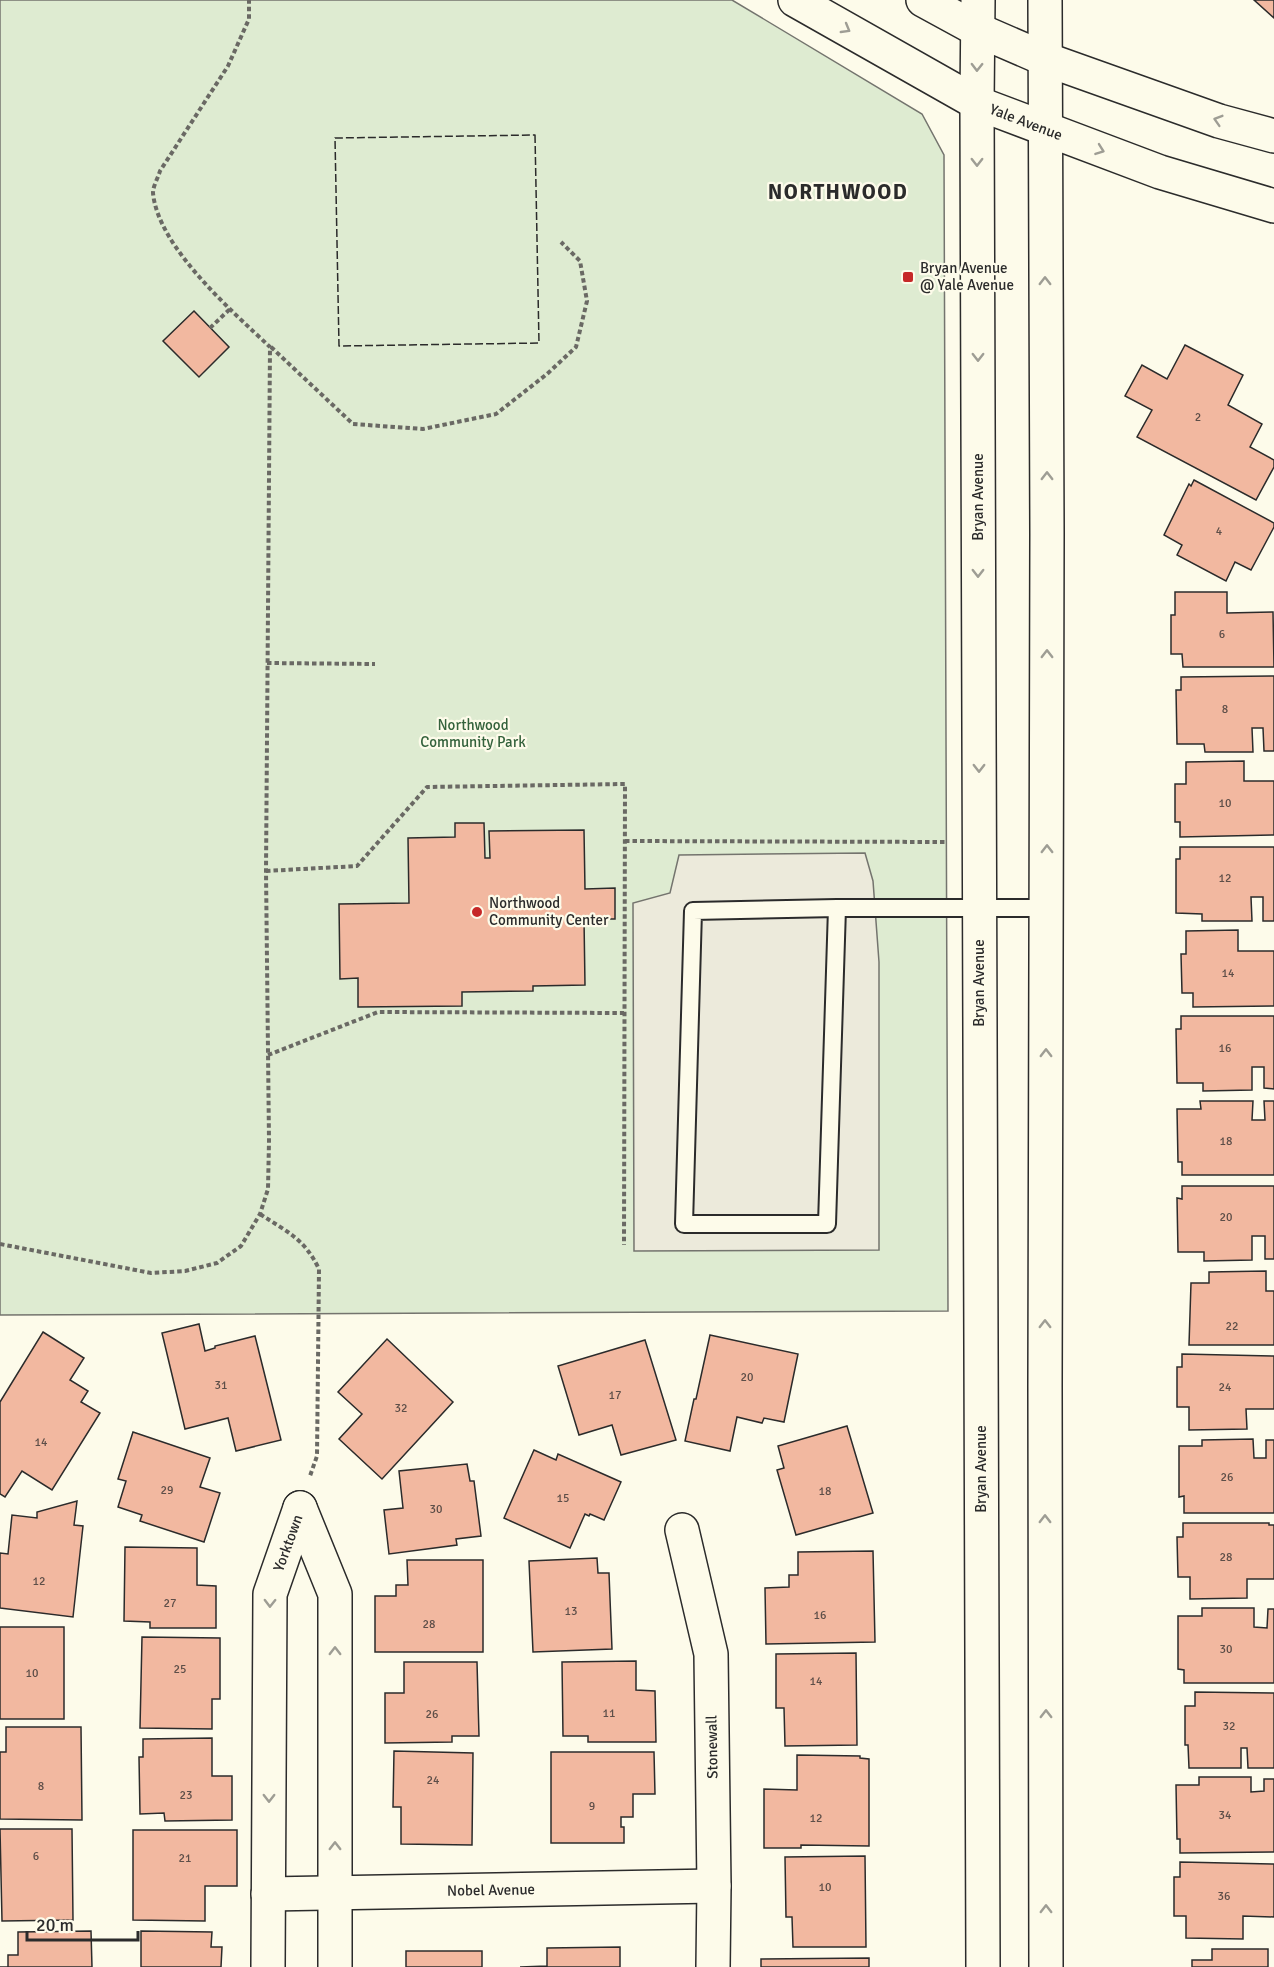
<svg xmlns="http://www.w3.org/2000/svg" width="1274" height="1967" font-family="Signika,sans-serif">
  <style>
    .green { fill: #deebd1; stroke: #74746e; stroke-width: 1.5 }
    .parking { fill: #eceadb; stroke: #74746e; stroke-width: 1.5 }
    .building { fill: #f2b8a0; stroke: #2b2b2b; stroke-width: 1.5 }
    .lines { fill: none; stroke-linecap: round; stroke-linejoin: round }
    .lane-casing { stroke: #2b2b2b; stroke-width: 20 }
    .street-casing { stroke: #2b2b2b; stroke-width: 36 }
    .secondary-casing { stroke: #2b2b2b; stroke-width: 36 }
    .path { stroke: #6a6964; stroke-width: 4; stroke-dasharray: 4.5 3; stroke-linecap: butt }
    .lane { stroke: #fdfbea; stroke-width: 16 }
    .street { stroke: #fdfbea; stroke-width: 33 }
    .secondary { stroke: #fdfbea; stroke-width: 33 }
    .fence { stroke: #2b2b2b; stroke-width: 1.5; stroke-dasharray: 8 3; stroke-linecap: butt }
    .oneway { stroke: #9e9d94 }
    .poi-dot { fill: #c62828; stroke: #fdfbea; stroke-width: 2 }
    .labels { text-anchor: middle; stroke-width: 4.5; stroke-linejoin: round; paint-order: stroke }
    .number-label { font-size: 12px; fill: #5d4e48 }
    .street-label { font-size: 15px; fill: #2b2b2b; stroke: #fdfbea }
    .poi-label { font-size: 15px; fill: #2b2b2b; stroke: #fdfbea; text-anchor: start }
    .park-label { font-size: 15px; fill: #34623c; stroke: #fdfbea }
    .district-label { font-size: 21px; font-weight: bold; letter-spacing: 1.5px; fill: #2b2b2b; stroke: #fdfbea }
  </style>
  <rect width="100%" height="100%" fill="#fdfbea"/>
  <path class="green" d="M 0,0 L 732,0 L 922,114 L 944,155 L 948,1311 L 0,1315 Z"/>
  <path class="parking" d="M 865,853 L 873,881 L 879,962 L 879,1250 L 634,1251 L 633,903 L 670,893 L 679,855 Z"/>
  <g class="building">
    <path d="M 1254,0 L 1274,0 L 1274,18 Z"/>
    <path d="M 194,311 L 229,347 L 199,377 L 163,341 Z"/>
    <path d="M 1185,345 L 1243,375 L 1228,405 L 1262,424 L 1250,447 L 1274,460 L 1274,467 L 1256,500 L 1137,437 L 1152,410 L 1125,396 L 1142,365 L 1167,379 Z"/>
    <path d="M 1194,480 L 1274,523 L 1274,527 L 1251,570 L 1235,562 L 1226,581 L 1177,555 L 1182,545 L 1164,535 L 1189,484 L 1191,486 Z"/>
    <path d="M 1175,592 L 1227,592 L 1227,613 L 1273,612 L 1274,667 L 1183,667 L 1182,654 L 1171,654 L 1171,615 L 1175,615 Z"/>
    <path d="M 1274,676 L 1274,751 L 1264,751 L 1263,728 L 1252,728 L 1253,752 L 1205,752 L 1204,744 L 1177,744 L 1176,690 L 1181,690 L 1181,677 Z"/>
    <path d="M 1244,761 L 1244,781 L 1274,781 L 1274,835 L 1180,837 L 1180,822 L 1175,822 L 1175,784 L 1186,784 L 1186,762 Z"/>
    <path d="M 455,823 L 484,823 L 485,858 L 490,858 L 489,831 L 584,830 L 585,889 L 615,888 L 615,919 L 584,919 L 585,985 L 533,986 L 533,991 L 462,992 L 462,1006 L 358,1007 L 358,978 L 340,979 L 339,904 L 409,903 L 408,838 L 455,837 Z"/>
    <path d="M 1180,847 L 1274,847 L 1274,921 L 1263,921 L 1263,897 L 1251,897 L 1252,921 L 1202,921 L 1202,914 L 1176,913 L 1176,859 L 1180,859 Z"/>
    <path d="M 1238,930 L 1238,951 L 1274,951 L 1274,1006 L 1193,1007 L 1193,993 L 1182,993 L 1181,954 L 1186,954 L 1186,931 Z"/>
    <path d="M 1181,1016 L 1274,1016 L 1274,1089 L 1264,1088 L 1264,1067 L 1252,1067 L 1252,1090 L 1203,1091 L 1203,1083 L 1177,1083 L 1176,1029 L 1181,1029 Z"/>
    <path d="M 1200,1101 L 1253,1101 L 1252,1120 L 1265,1120 L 1264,1101 L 1274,1101 L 1274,1175 L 1182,1175 L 1182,1162 L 1178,1162 L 1177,1109 L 1201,1109 Z"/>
    <path d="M 1182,1186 L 1274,1186 L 1274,1259 L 1265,1259 L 1265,1236 L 1252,1236 L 1252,1260 L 1204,1261 L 1204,1252 L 1178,1252 L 1177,1198 L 1182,1199 Z"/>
    <path d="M 1266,1271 L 1266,1291 L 1274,1291 L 1274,1345 L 1189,1345 L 1191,1283 L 1209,1283 L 1209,1272 Z"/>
    <path d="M 199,1324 L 205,1351 L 215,1348 L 215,1346 L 255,1336 L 281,1440 L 236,1451 L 228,1418 L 185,1429 L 162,1333 Z"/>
    <path d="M 43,1332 L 84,1358 L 70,1380 L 88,1391 L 81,1402 L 100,1413 L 52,1490 L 22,1471 L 5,1497 L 0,1494 L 0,1402 Z"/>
    <path d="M 710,1335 L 798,1354 L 784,1422 L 764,1418 L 762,1423 L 737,1417 L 730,1451 L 685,1441 L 694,1399 L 696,1399 Z"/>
    <path d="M 387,1339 L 453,1402 L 382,1479 L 339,1439 L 362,1414 L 338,1392 Z"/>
    <path d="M 645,1340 L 676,1440 L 621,1455 L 612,1425 L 579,1435 L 558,1366 Z"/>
    <path d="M 1182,1354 L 1274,1356 L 1274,1409 L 1246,1409 L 1247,1429 L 1189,1430 L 1189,1407 L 1177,1407 L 1177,1367 L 1182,1367 Z"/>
    <path d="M 847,1426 L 873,1513 L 796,1535 L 777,1470 L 784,1468 L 778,1446 Z"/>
    <path d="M 133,1432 L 210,1458 L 200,1487 L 220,1493 L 204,1542 L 140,1521 L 142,1515 L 118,1507 L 126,1481 L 118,1479 Z"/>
    <path d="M 1253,1439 L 1254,1458 L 1266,1458 L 1266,1440 L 1274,1440 L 1274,1513 L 1184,1513 L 1184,1496 L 1179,1497 L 1179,1446 L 1202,1446 L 1202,1440 Z"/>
    <path d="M 534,1450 L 556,1460 L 558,1454 L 621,1482 L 604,1520 L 590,1514 L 589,1516 L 585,1514 L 570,1548 L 504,1518 Z"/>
    <path d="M 467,1464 L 470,1481 L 474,1481 L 481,1536 L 456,1539 L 457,1545 L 389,1554 L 384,1510 L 403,1508 L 399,1471 Z"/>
    <path d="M 77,1501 L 74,1525 L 83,1526 L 73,1617 L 0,1608 L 0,1553 L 8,1554 L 12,1515 L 37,1518 L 37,1512 Z"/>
    <path d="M 1183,1523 L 1269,1523 L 1269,1525 L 1274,1525 L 1274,1579 L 1247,1579 L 1247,1598 L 1190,1599 L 1190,1577 L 1178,1577 L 1177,1537 L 1183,1537 Z"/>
    <path d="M 125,1547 L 197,1548 L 197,1585 L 216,1586 L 216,1628 L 150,1628 L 150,1622 L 124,1621 Z"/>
    <path d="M 873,1551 L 875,1642 L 766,1644 L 765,1588 L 789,1587 L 789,1575 L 798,1575 L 798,1552 Z"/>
    <path d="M 597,1558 L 598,1573 L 609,1573 L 612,1649 L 533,1652 L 529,1561 Z"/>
    <path d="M 407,1560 L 483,1560 L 483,1652 L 375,1652 L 375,1596 L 396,1596 L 396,1585 L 408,1585 Z"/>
    <path d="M 1202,1608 L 1254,1608 L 1254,1627 L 1267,1628 L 1268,1609 L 1274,1609 L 1274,1683 L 1184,1683 L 1184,1670 L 1178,1669 L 1178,1616 L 1202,1616 Z"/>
    <rect x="0" y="1627" width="64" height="92"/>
    <path d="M 142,1637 L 220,1638 L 220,1699 L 212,1699 L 212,1729 L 140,1728 Z"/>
    <path d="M 856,1653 L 857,1745 L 785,1746 L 784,1708 L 776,1708 L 776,1654 Z"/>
    <path d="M 636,1661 L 636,1690 L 655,1691 L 656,1742 L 588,1742 L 588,1736 L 563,1736 L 562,1662 Z"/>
    <path d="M 404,1662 L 477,1662 L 479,1736 L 452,1736 L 452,1742 L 385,1743 L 385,1693 L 404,1693 Z"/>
    <path d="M 1195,1692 L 1274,1693 L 1274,1768 L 1248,1768 L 1247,1748 L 1241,1748 L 1241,1768 L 1189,1768 L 1188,1745 L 1185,1745 L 1185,1706 L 1195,1706 Z"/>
    <path d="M 6,1727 L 81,1727 L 82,1820 L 0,1819 L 0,1752 L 6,1752 Z"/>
    <path d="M 212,1738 L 212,1776 L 232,1776 L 232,1820 L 165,1821 L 164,1813 L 140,1814 L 139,1757 L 143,1757 L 143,1739 Z"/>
    <path d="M 394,1751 L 473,1753 L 472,1845 L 401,1844 L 401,1807 L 393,1807 Z"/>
    <path d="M 551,1752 L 654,1752 L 655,1794 L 633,1794 L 633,1817 L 621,1817 L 621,1827 L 624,1827 L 624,1843 L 551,1843 Z"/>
    <path d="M 797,1755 L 860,1756 L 860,1758 L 869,1759 L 869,1846 L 801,1845 L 801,1848 L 764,1848 L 764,1789 L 797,1790 Z"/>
    <path d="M 1199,1777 L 1251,1777 L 1251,1792 L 1264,1791 L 1264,1779 L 1274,1779 L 1274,1852 L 1180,1853 L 1180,1839 L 1177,1839 L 1176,1785 L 1199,1785 Z"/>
    <path d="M 0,1829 L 72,1829 L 73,1920 L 2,1921 Z"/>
    <path d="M 133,1830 L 237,1830 L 237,1886 L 205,1886 L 205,1921 L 133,1920 Z"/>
    <path d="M 865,1856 L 866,1947 L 793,1947 L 792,1917 L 786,1917 L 785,1857 Z"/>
    <path d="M 1180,1862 L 1274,1864 L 1274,1917 L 1243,1916 L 1243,1939 L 1186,1938 L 1186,1916 L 1174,1916 L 1174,1877 L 1180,1877 Z"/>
    <path d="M 91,1931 L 92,1967 L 0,1967 L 8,1967 L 8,1955 L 18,1955 L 18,1932 Z"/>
    <path d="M 141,1931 L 212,1932 L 211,1947 L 222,1947 L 221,1967 L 141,1967 Z"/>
    <path d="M 620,1947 L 620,1967 L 520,1967 L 547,1966 L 547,1948 Z"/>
    <path d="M 1212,1949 L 1268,1949 L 1268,1967 L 1192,1967 L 1192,1960 L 1212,1960 Z"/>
    <rect x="406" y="1951" width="76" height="16"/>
    <path d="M 869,1958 L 869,1967 L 761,1967 L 761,1959 Z"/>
  </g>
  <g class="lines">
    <defs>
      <path id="lane" d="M 837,908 L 827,1224 L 684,1224 L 693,911 L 837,908 L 1046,908"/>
      <g id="street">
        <path d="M 300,1508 L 335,1594 L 335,1967"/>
        <path d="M 682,1530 L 711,1654 L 714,1886 L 713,1967"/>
        <path d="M 268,1894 L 714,1886"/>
        <path d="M 268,1967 L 270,1594 L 300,1508"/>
      </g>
      <g id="secondary">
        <path d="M 795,0 L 977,103 L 1160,172 L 1274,206"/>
        <path d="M 923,0 L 978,30 L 1045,59 L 1219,121 L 1274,136"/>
        <path d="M 978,0 L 977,103 L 983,1967"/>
        <path d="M 1045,0 L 1047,534 L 1045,1387 L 1046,1967"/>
      </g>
    </defs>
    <use href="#lane" class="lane-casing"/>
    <use href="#street" class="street-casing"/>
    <use href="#secondary" class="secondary-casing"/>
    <g class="path">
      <path d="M 210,328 L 230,309"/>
      <path d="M 271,347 L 353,424 L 423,429 L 496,414 L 547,374 L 576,347 L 587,301 L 580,261 L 561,242"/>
      <path d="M 267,663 L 375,664"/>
      <path d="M 625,841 L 945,842"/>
      <path d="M 266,871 L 357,866 L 427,787 L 625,784 L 624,1245"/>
      <path d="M 268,1055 L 378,1012 L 624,1013"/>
      <path d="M 260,1214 C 287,1232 304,1238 319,1269 L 317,1456 L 310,1476"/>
      <path d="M 0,1244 L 151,1273 L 185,1271 L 217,1263 L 241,1246 L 260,1214 L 268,1189 L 269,1141 L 266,871 L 270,347 C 232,311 158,247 153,193 C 153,186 158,178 160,171 L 228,66 L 249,19 L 249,0"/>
    </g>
    <use href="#lane" class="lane"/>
    <use href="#street" class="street"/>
    <use href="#secondary" class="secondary"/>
    <path class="fence" d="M 535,135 L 539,343 L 339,346 L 335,138 Z"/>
  </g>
  <defs><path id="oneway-chevron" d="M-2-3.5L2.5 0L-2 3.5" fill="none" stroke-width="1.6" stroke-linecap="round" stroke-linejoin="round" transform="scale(1.5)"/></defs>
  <g class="oneway">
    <use href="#oneway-chevron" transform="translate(846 29) rotate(30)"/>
    <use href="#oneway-chevron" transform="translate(977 67) rotate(91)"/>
    <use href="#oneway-chevron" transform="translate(1218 120) rotate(-163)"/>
    <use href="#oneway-chevron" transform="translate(1100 150) rotate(20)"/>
    <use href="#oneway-chevron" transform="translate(977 162) rotate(90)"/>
    <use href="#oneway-chevron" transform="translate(1045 281) rotate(-90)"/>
    <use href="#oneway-chevron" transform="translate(978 357) rotate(90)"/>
    <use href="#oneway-chevron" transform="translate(1047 476) rotate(-90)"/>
    <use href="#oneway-chevron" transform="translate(978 573) rotate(90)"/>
    <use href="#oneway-chevron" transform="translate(1047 654) rotate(-90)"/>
    <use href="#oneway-chevron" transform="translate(979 768) rotate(90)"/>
    <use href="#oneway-chevron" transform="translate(1047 849) rotate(-90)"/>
    <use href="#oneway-chevron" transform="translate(1046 1053) rotate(-90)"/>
    <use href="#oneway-chevron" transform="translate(1045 1324) rotate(-90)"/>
    <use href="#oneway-chevron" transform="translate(1045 1519) rotate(-90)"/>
    <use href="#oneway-chevron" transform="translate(270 1603) rotate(91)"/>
    <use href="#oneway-chevron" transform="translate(335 1651) rotate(-90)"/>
    <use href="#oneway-chevron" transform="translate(1046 1714) rotate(-90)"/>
    <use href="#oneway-chevron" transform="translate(269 1798) rotate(90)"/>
    <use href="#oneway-chevron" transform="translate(335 1846) rotate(-90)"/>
    <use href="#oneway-chevron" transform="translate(1046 1909) rotate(-90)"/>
  </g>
  <g class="poi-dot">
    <rect x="902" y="271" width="12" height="12" rx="3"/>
    <circle cx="477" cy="912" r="6"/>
  </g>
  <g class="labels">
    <g class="number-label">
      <text x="1198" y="421">2</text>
      <text x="1219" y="535">4</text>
      <text x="1222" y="638">6</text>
      <text x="1225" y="713">8</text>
      <text x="1225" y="807">10</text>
      <text x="1225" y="882">12</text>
      <text x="1228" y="977">14</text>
      <text x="1225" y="1052">16</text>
      <text x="1226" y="1145">18</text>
      <text x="1226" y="1221">20</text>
      <text x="1232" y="1330">22</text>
      <text x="747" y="1381">20</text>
      <text x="221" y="1389">31</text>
      <text x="1225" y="1391">24</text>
      <text x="615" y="1399">17</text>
      <text x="401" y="1412">32</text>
      <text x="41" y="1446">14</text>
      <text x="1227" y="1481">26</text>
      <text x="167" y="1494">29</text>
      <text x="825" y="1495">18</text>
      <text x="563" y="1502">15</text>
      <text x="436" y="1513">30</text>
      <text x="1226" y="1561">28</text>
      <text x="39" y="1585">12</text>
      <text x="170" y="1607">27</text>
      <text x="571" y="1615">13</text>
      <text x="820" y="1619">16</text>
      <text x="429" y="1628">28</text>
      <text x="1226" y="1653">30</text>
      <text x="180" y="1673">25</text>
      <text x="32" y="1677">10</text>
      <text x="816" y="1685">14</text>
      <text x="609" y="1717">11</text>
      <text x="432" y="1718">26</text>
      <text x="1229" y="1730">32</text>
      <text x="433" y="1784">24</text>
      <text x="41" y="1790">8</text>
      <text x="186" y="1799">23</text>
      <text x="592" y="1810">9</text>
      <text x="1225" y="1819">34</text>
      <text x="816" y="1822">12</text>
      <text x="36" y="1860">6</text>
      <text x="185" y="1862">21</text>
      <text x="825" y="1891">10</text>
      <text x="1224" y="1900">36</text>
    </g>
    <g class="street-label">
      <text transform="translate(1026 122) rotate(21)" y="5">Yale Avenue</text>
      <text transform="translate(978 497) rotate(-90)" y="5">Bryan Avenue</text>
      <text transform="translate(979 983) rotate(-90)" y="5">Bryan Avenue</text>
      <text transform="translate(981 1469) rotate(-90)" y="5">Bryan Avenue</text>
      <text transform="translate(288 1543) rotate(-70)" y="5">Yorktown</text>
      <text transform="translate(712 1747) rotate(-91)" y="5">Stonewall</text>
      <text transform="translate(491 1890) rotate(-1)" y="5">Nobel Avenue</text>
    </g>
    <g class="poi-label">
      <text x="920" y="273">Bryan Avenue<tspan x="920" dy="17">@ Yale Avenue</tspan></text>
      <text x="489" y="908">Northwood<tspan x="489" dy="17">Community Center</tspan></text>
    </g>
    <g class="park-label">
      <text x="473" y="730">Northwood<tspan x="473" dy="17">Community Park</tspan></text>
    </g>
    <g class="district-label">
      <text x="838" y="199">NORTHWOOD</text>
    </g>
  </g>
  <path d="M27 1931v9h111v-9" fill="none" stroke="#2b2b2b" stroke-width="3"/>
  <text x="36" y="1931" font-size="18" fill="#2b2b2b" stroke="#fdfbea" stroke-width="4.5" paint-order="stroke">20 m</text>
</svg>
